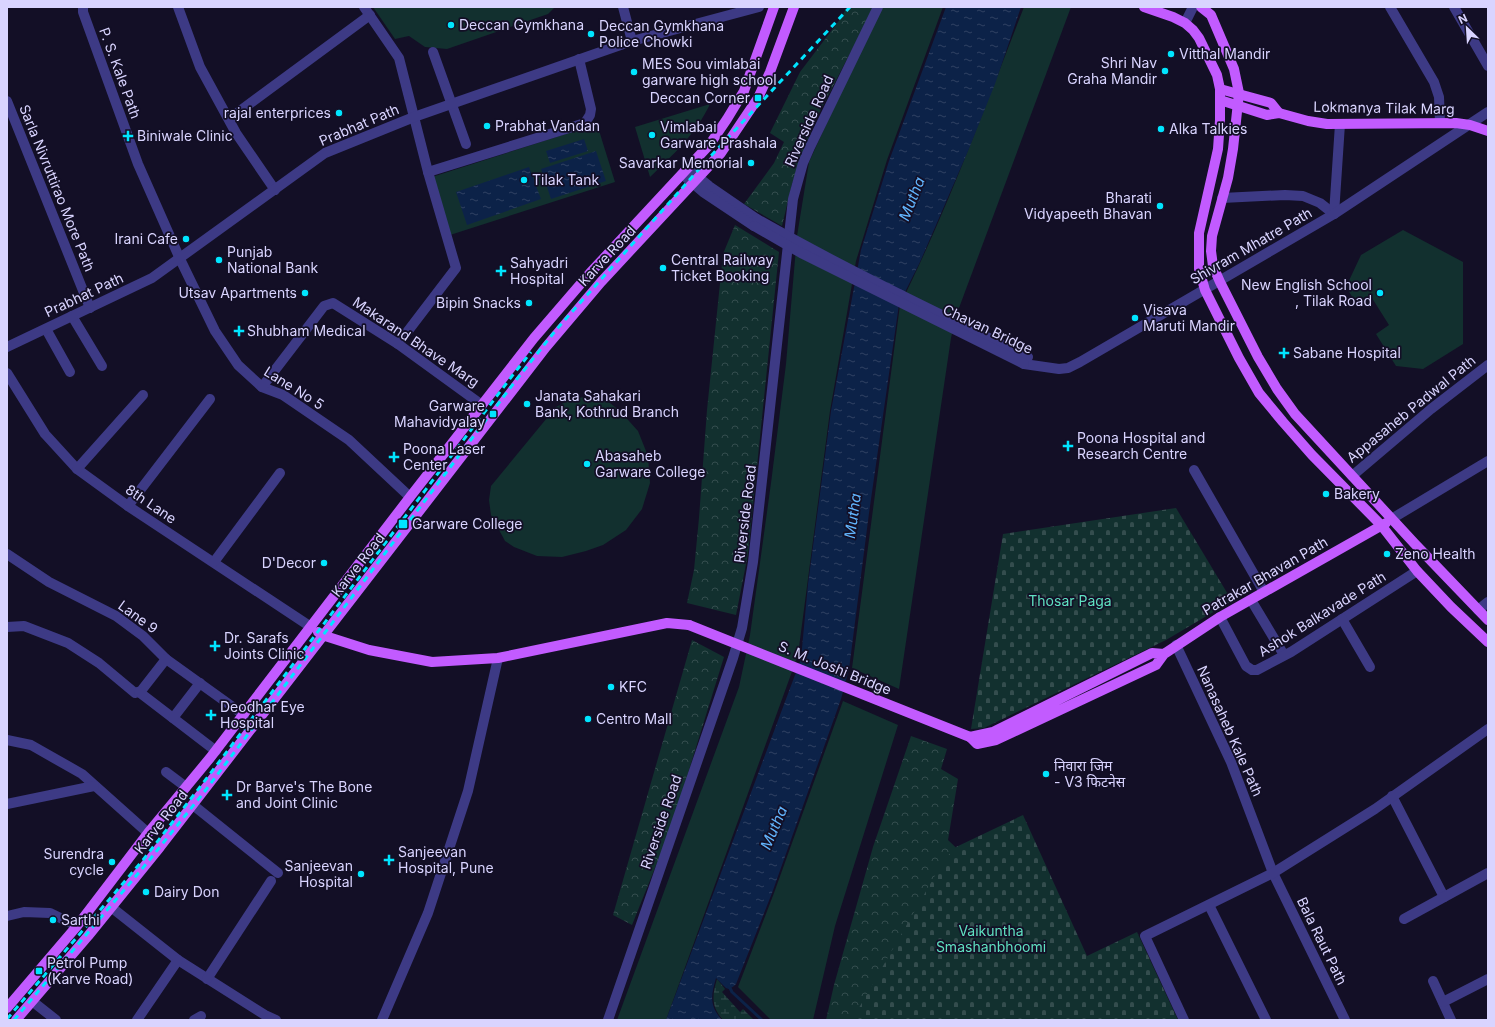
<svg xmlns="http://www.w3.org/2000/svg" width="1495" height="1027" font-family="Inter,'Noto Sans Devanagari',sans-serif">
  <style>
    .green { fill: #12302f }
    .forest { fill: url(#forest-crowns) }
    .wetland { fill: url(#wetland-marsh) }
    .cemetery { fill: url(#cemetery-stones) }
    .water { fill: url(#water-ripples) }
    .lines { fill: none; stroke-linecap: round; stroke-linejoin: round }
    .stream { stroke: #0c2248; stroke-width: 3 }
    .minor { stroke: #3d3a85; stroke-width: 10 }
    .major { stroke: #c25bff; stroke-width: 10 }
    .rail { stroke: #00e5ff; stroke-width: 3; stroke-dasharray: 6 5; stroke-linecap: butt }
    .minor-bridge { stroke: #3d3a85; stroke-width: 10 }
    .major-bridge { stroke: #c25bff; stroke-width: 10 }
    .poi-dot { fill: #00e5ff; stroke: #130f26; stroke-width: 1.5 }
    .labels { text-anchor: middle; stroke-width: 3.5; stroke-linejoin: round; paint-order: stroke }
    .poi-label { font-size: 14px; fill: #d9d4ff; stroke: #130f26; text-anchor: start }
    .street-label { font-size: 14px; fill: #d9d4ff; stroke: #130f26 }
    .park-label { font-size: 14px; fill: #5fe0c0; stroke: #130f26 }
    .water-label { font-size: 15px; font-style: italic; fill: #62b6ff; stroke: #130f26 }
  </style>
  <defs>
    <pattern id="forest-crowns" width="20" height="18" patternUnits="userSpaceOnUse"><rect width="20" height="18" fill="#12302f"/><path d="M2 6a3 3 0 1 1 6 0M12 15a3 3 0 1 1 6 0" fill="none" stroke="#344d4e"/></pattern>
    <pattern id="wetland-marsh" width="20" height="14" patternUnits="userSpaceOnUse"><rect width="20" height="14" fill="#12302f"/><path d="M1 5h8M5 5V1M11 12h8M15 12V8" fill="none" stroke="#344d4e"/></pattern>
    <pattern id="cemetery-stones" width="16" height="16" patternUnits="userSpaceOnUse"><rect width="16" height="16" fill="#12302f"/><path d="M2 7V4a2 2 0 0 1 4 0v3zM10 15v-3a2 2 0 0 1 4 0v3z" fill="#344d4e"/></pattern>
    <pattern id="water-ripples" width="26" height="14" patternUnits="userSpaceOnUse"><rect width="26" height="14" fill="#0c2248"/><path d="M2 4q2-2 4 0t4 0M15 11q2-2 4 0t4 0" fill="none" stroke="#2f4163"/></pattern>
  </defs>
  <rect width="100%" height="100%" fill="#130f26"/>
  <g class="green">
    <path d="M 373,7 L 555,7 L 548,14 L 447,49 L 425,47 L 409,36 L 395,39 Z"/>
    <path d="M 880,7 L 943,7 L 887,160 L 856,261 L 830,411 L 798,655 L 666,1020 L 617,1020 L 739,687 L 750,635 L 771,483 L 786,364 L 797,236 L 809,162 Z"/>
    <path d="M 1024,7 L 1071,7 L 956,316 L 951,338 L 899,689 L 852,668 L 900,305 C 948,208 985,107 1024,7 Z"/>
    <path d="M 710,104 C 696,134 673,155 650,177 L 635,127 Z"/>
    <path d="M 597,124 L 615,182 L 450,235 L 432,177 Z"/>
    <path d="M 1403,230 L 1463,262 L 1463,344 L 1423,369 L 1396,366 L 1376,334 L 1389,325 L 1372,298 L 1358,306 L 1346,287 L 1361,255 Z"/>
    <path d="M 583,397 L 597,399 L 610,403 L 620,411 L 638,431 L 648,456 L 650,483 L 642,509 L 626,530 L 603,545 L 586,551 L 562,557 L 537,556 L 514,547 L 505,541 L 491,515 L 489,500 L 491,486 L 556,407 L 569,400 Z"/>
    <path d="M 843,701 L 898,725 L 835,926 L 813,1020 L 771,1020 L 738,987 L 774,893 Z"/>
  </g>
  <g class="forest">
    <path d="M 847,7 L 874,7 L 814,123 L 792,184 L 782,226 L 744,204 L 774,163 L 784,142 L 770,133 L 800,72 L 841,18 Z"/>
    <path d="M 735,225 L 779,252 L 748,554 L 736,615 L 687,603 L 694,570 L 699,518 L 707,410 L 723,254 Z"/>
    <path d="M 692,640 L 724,657 L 671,828 L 632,925 L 613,915 Z"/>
    <path d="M 911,736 L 947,749 L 941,769 L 958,779 L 948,840 L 1044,932 L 1174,1020 L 826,1020 L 834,985 L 873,847 Z"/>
  </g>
  <path class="wetland" d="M 717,979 L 725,989 L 722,992 L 740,1012 L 743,1009 L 754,1020 L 723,1020 C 711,1006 712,996 717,979 Z"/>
  <g class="cemetery">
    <path d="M 1176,508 L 1232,601 L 1166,640 L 984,728 L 971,729 L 1003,534 Z"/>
    <path d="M 1023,815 L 1087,956 L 1137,932 L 1178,1020 L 852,1020 L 944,860 L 956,847 Z"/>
  </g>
  <g class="water">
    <path d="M 946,7 L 1021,7 L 995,84 L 968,151 L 920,262 L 899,304 L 869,513 L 849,669 L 841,699 L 772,893 L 736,984 L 734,986 L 729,989 L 726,988 L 716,978 C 711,995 709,1006 722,1020 L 666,1020 L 801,659 L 808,584 L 831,411 L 861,250 L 889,161 Z"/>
    <path d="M 584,139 L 588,151 L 550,163 L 546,151 Z"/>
    <path d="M 596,151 L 606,181 L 551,199 L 541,169 Z"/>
    <path d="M 529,167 L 541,199 L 467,225 L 456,192 Z"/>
  </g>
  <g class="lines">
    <path class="stream" d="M 729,986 L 732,992 L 762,1020"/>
    <g class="minor">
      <path d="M 83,7 L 83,12 L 138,164 L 180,259 L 215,331 L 238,365 L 262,387 L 283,395 L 349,440 L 410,497"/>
      <path d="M 178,7 L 200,67 L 236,133 L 275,190"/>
      <path d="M 364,7 L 399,58 L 428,172 L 456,268 L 398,344"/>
      <path d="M 623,7 L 632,41"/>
      <path d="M 1390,7 L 1434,82 L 1439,97 L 1440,122"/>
      <path d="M 1454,7 L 1488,66"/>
      <path d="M 1185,23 L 1193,7"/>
      <path d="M 433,52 L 466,144"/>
      <path d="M 7,101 L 90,308"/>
      <path d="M 229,119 L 370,15"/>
      <path d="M 688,169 L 709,186 L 757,219"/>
      <path d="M 428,172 L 585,123 L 590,115 L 591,109 L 579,59"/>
      <path d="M 683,175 L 703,192 L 754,226"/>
      <path d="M 1222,198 L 1285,195 L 1303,196 L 1320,203 L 1334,214"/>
      <path d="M 1334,214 L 1340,124"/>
      <path d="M 72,316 L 102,366"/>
      <path d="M 46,329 L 70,372"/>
      <path d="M 7,347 L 152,278 L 325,153 L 414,117 L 632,41 L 759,7"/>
      <path d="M 1024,364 L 1059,369 L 1068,368 L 1080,362 L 1334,214 L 1488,112"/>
      <path d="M 7,373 L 45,434 L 77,469 L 128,506 L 311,627"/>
      <path d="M 262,387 L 324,306 L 333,303 L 398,344 L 482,405"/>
      <path d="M 77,469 L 143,395"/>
      <path d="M 1194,470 L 1264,592"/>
      <path d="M 1352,476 L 1431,409 L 1488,365"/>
      <path d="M 128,506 L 210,399"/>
      <path d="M 1393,518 L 1488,461"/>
      <path d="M 7,554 L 49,582 L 116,616 L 143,636 L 166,659 L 244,715"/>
      <path d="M 214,562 L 280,473"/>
      <path d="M 1251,600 L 1284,655"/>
      <path d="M 1478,610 L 1488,602"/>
      <path d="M 1220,617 L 1246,666 L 1252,670 L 1257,670 L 1291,652 L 1417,571"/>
      <path d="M 1342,619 L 1370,667"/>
      <path d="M 7,627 L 24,626 L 68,643 L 99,663 L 135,693 L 141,691 L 166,659"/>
      <path d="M 1176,645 L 1231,762 L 1273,873 L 1345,1020"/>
      <path d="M 139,692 L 216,751"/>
      <path d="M 173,718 L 200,683"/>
      <path d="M 7,740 L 31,745 L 82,774 L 148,833"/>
      <path d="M 166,772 L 186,787"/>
      <path d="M 1392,796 L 1444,897"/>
      <path d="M 7,804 L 94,786"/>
      <path d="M 193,805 L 278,873"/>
      <path d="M 1209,905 L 1266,1020"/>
      <path d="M 111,907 L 178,960 L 265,1015 L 276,1020"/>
      <path d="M 7,916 L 24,912 L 50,913 L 77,926"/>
      <path d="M 1404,919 L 1488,873"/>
      <path d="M 207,979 L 271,881"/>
      <path d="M 1433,981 L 1451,1020"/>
      <path d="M 32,1001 L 56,1020"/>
      <path d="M 1443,1002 L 1488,979"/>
      <path d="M 137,1020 L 178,960"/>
      <path d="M 194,1020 L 201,1016"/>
      <path d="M 382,1020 L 428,913 L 468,791 L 498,658"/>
      <path d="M 608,1020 L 733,658 L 742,628 L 753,562 L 793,199 L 803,163 L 810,147 L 878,7"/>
      <path d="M 1184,1020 L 1145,936 L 1273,873 L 1375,809 L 1488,729"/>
    </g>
    <g class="major">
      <path d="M 1144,7 L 1173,17 L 1185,23 L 1193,30 L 1199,38 L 1217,75 L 1220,89 L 1220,120 L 1218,149 L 1199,233 L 1199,269 L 1205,290 L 1239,358 L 1259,393 L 1283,422 L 1312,455 L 1381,525 L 1417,571 L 1451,607 L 1488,642"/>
      <path d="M 1201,7 L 1211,15 L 1234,69 L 1239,93 L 1233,149 L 1228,178 L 1212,236 L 1211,251 L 1213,266 L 1220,282 L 1258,357 L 1277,389 L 1295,414 L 1415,544 L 1488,620"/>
      <path d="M 1220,89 L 1271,103 L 1279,113"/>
      <path d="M 1220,100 L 1267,115 L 1279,113 L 1308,121 L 1327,124 L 1456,123 L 1470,125 L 1488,131"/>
      <path d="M 318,632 L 322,635 L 369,650 L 432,662 L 498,658 L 667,623 L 689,625"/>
      <path d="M 1164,654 L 1152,653 L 993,732 L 970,737 L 977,744 L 996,740 L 1156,665 L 1164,654 L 1220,617 L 1386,523"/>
      <path d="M 7,1008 L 77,926 L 148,833 L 210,758 L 410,497 L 534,338 L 590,273 L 710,144 L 727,119 L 744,91 L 774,7"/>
      <path d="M 16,1020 L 88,936 L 160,847 L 546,347 L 601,282 L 721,153 L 758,98 L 770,72 L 794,7"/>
    </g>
    <g class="rail">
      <path d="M 7,1019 L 143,860 L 200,787 L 512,376 L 531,352"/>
      <path d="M 14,1020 L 147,863 L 205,791 L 517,379 L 556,330 L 709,158 L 850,7"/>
    </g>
    <g class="minor-bridge">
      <path d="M 757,219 C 845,269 937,313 1028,357"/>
      <path d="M 754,226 L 801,253 L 1024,364"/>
    </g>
    <path class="major-bridge" d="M 689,625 L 970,737"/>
  </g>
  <g class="poi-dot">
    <circle cx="451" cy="25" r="4"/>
    <circle cx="591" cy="34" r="4"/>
    <circle cx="1171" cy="54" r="4"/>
    <circle cx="1165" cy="71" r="4"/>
    <circle cx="634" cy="72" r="4"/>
    <rect x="754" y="94" width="8" height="8" rx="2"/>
    <circle cx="339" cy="113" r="4"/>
    <circle cx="487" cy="126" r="4"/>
    <circle cx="1161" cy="129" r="4"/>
    <circle cx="652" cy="135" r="4"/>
    <path d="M126 130h4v4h4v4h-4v4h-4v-4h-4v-4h4z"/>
    <circle cx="751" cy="163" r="4"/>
    <circle cx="524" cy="180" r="4"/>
    <circle cx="1160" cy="206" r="4"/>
    <circle cx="186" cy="239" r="4"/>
    <circle cx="219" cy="260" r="4"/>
    <circle cx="663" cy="268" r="4"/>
    <path d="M499 265h4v4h4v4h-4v4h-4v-4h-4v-4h4z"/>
    <circle cx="305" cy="293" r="4"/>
    <circle cx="1380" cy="293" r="4"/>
    <circle cx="529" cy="303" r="4"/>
    <circle cx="1135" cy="318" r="4"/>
    <path d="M237 325h4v4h4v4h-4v4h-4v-4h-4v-4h4z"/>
    <path d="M1282 347h4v4h4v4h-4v4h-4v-4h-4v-4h4z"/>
    <circle cx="527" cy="404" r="4"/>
    <rect x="489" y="410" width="8" height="8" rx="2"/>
    <path d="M1066 440h4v4h4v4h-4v4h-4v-4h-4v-4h4z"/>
    <path d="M392 451h4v4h4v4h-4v4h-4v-4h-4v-4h4z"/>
    <circle cx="587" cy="464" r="4"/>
    <circle cx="1326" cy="494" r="4"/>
    <rect x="398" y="519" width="10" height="10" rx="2"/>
    <circle cx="1387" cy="554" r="4"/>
    <circle cx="324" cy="563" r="4"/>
    <path d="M213 640h4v4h4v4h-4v4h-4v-4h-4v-4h4z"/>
    <circle cx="611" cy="687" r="4"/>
    <path d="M209 709h4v4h4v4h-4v4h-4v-4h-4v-4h4z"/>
    <circle cx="588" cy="719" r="4"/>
    <circle cx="1046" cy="774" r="4"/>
    <path d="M225 789h4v4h4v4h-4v4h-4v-4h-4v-4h4z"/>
    <path d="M387 854h4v4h4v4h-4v4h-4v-4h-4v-4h4z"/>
    <circle cx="112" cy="862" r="4"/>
    <circle cx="361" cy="874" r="4"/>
    <circle cx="146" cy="892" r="4"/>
    <circle cx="53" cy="920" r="4"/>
    <rect x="35" y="967" width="8" height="8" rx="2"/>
  </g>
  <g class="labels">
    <g class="poi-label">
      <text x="459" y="30">Deccan Gymkhana</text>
      <text x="599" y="31">Deccan Gymkhana<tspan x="599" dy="16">Police Chowki</tspan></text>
      <text x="1179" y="59">Vitthal Mandir</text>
      <text x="1157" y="68" text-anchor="end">Shri Nav<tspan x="1157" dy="16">Graha Mandir</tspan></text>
      <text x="642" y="69">MES Sou vimlabai<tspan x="642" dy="16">garware high school</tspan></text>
      <text x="750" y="103" text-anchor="end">Deccan Corner</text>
      <text x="331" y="118" text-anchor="end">rajal enterprices</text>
      <text x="495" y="131">Prabhat Vandan</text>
      <text x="660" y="132">Vimlabai<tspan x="660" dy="16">Garware Prashala</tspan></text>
      <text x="1169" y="134">Alka Talkies</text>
      <text x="137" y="141">Biniwale Clinic</text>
      <text x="743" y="168" text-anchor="end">Savarkar Memorial</text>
      <text x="532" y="185">Tilak Tank</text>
      <text x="1152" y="203" text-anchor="end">Bharati<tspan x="1152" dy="16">Vidyapeeth Bhavan</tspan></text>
      <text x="178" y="244" text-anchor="end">Irani Cafe</text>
      <text x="227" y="257">Punjab<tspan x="227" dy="16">National Bank</tspan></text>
      <text x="671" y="265">Central Railway<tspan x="671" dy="16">Ticket Booking</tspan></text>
      <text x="510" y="268">Sahyadri<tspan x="510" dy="16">Hospital</tspan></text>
      <text x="1372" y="290" text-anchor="end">New English School<tspan x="1372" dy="16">, Tilak Road</tspan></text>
      <text x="297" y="298" text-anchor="end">Utsav Apartments</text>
      <text x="521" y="308" text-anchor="end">Bipin Snacks</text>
      <text x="1143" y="315">Visava<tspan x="1143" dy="16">Maruti Mandir</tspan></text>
      <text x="247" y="336">Shubham Medical</text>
      <text x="1293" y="358">Sabane Hospital</text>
      <text x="535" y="401">Janata Sahakari<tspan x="535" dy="16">Bank, Kothrud Branch</tspan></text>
      <text x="485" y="411" text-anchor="end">Garware<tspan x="485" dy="16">Mahavidyalay</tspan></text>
      <text x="1077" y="443">Poona Hospital and<tspan x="1077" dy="16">Research Centre</tspan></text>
      <text x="403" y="454">Poona Laser<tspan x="403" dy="16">Center</tspan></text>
      <text x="595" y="461">Abasaheb<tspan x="595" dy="16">Garware College</tspan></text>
      <text x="1334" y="499">Bakery</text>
      <text x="412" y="529">Garware College</text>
      <text x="1395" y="559">Zeno Health</text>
      <text x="316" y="568" text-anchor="end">D'Decor</text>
      <text x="224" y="643">Dr. Sarafs<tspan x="224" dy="16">Joints Clinic</tspan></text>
      <text x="619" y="692">KFC</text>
      <text x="220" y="712">Deodhar Eye<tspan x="220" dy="16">Hospital</tspan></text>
      <text x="596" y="724">Centro Mall</text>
      <text x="1054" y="771">निवारा जिम<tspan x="1054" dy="16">- V3 फिटनेस</tspan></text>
      <text x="236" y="792">Dr Barve's The Bone<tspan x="236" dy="16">and Joint Clinic</tspan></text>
      <text x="398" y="857">Sanjeevan<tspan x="398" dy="16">Hospital, Pune</tspan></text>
      <text x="104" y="859" text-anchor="end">Surendra<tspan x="104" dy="16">cycle</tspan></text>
      <text x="353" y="871" text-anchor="end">Sanjeevan<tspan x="353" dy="16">Hospital</tspan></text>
      <text x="154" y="897">Dairy Don</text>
      <text x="61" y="925">Sarthi</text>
      <text x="47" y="968">Petrol Pump<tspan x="47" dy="16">(Karve Road)</tspan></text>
    </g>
    <g class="street-label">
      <text transform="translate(120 73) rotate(70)" y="5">P. S. Kale Path</text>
      <text transform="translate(1384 108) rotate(1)" y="5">Lokmanya Tilak Marg</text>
      <text transform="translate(809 121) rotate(-66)" y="5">Riverside Road</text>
      <text transform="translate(359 125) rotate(-23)" y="5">Prabhat Path</text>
      <text transform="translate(57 188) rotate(68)" y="5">Sarla Nivruttirao More Path</text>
      <text transform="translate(1251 246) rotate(-30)" y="5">Shivram Mhatre Path</text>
      <text transform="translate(607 256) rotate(-47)" y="5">Karve Road</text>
      <text transform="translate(84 295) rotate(-25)" y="5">Prabhat Path</text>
      <text transform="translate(988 329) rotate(25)" y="5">Chavan Bridge</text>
      <text transform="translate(416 342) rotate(34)" y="5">Makarand Bhave Marg</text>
      <text transform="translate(294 388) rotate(32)" y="5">Lane No 5</text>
      <text transform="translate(1411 409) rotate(-39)" y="5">Appasaheb Padwal Path</text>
      <text transform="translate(151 504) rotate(34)" y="5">8th Lane</text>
      <text transform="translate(745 514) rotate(-83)" y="5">Riverside Road</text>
      <text transform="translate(358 565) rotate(-52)" y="5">Karve Road</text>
      <text transform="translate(1265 576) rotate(-30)" y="5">Patrakar Bhavan Path</text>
      <text transform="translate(1322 614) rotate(-32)" y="5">Ashok Balkavade Path</text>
      <text transform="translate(138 617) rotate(36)" y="5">Lane 9</text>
      <text transform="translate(835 668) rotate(22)" y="5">S. M. Joshi Bridge</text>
      <text transform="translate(1230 731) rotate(66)" y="5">Nanasaheb Kale Path</text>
      <text transform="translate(161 822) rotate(-52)" y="5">Karve Road</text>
      <text transform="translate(661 822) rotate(-71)" y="5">Riverside Road</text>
      <text transform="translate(1322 941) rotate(64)" y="5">Bala Raut Path</text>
    </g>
    <g class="park-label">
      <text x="1070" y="606">Thosar Paga</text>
      <text x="991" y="936">Vaikuntha<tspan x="991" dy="16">Smashanbhoomi</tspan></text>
    </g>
    <g class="water-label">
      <text transform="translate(912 199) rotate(-68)" y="5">Mutha</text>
      <text transform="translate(853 516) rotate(-82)" y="5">Mutha</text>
      <text transform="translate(774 828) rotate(-67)" y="5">Mutha</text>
    </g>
  </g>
  <rect width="1495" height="1027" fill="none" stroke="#d9d4ff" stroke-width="16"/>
  <g transform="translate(1467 28) rotate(335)" stroke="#130f26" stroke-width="3" paint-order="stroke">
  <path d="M0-3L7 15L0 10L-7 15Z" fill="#d9d4ff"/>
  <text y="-6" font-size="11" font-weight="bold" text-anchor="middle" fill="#d9d4ff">N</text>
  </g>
</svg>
